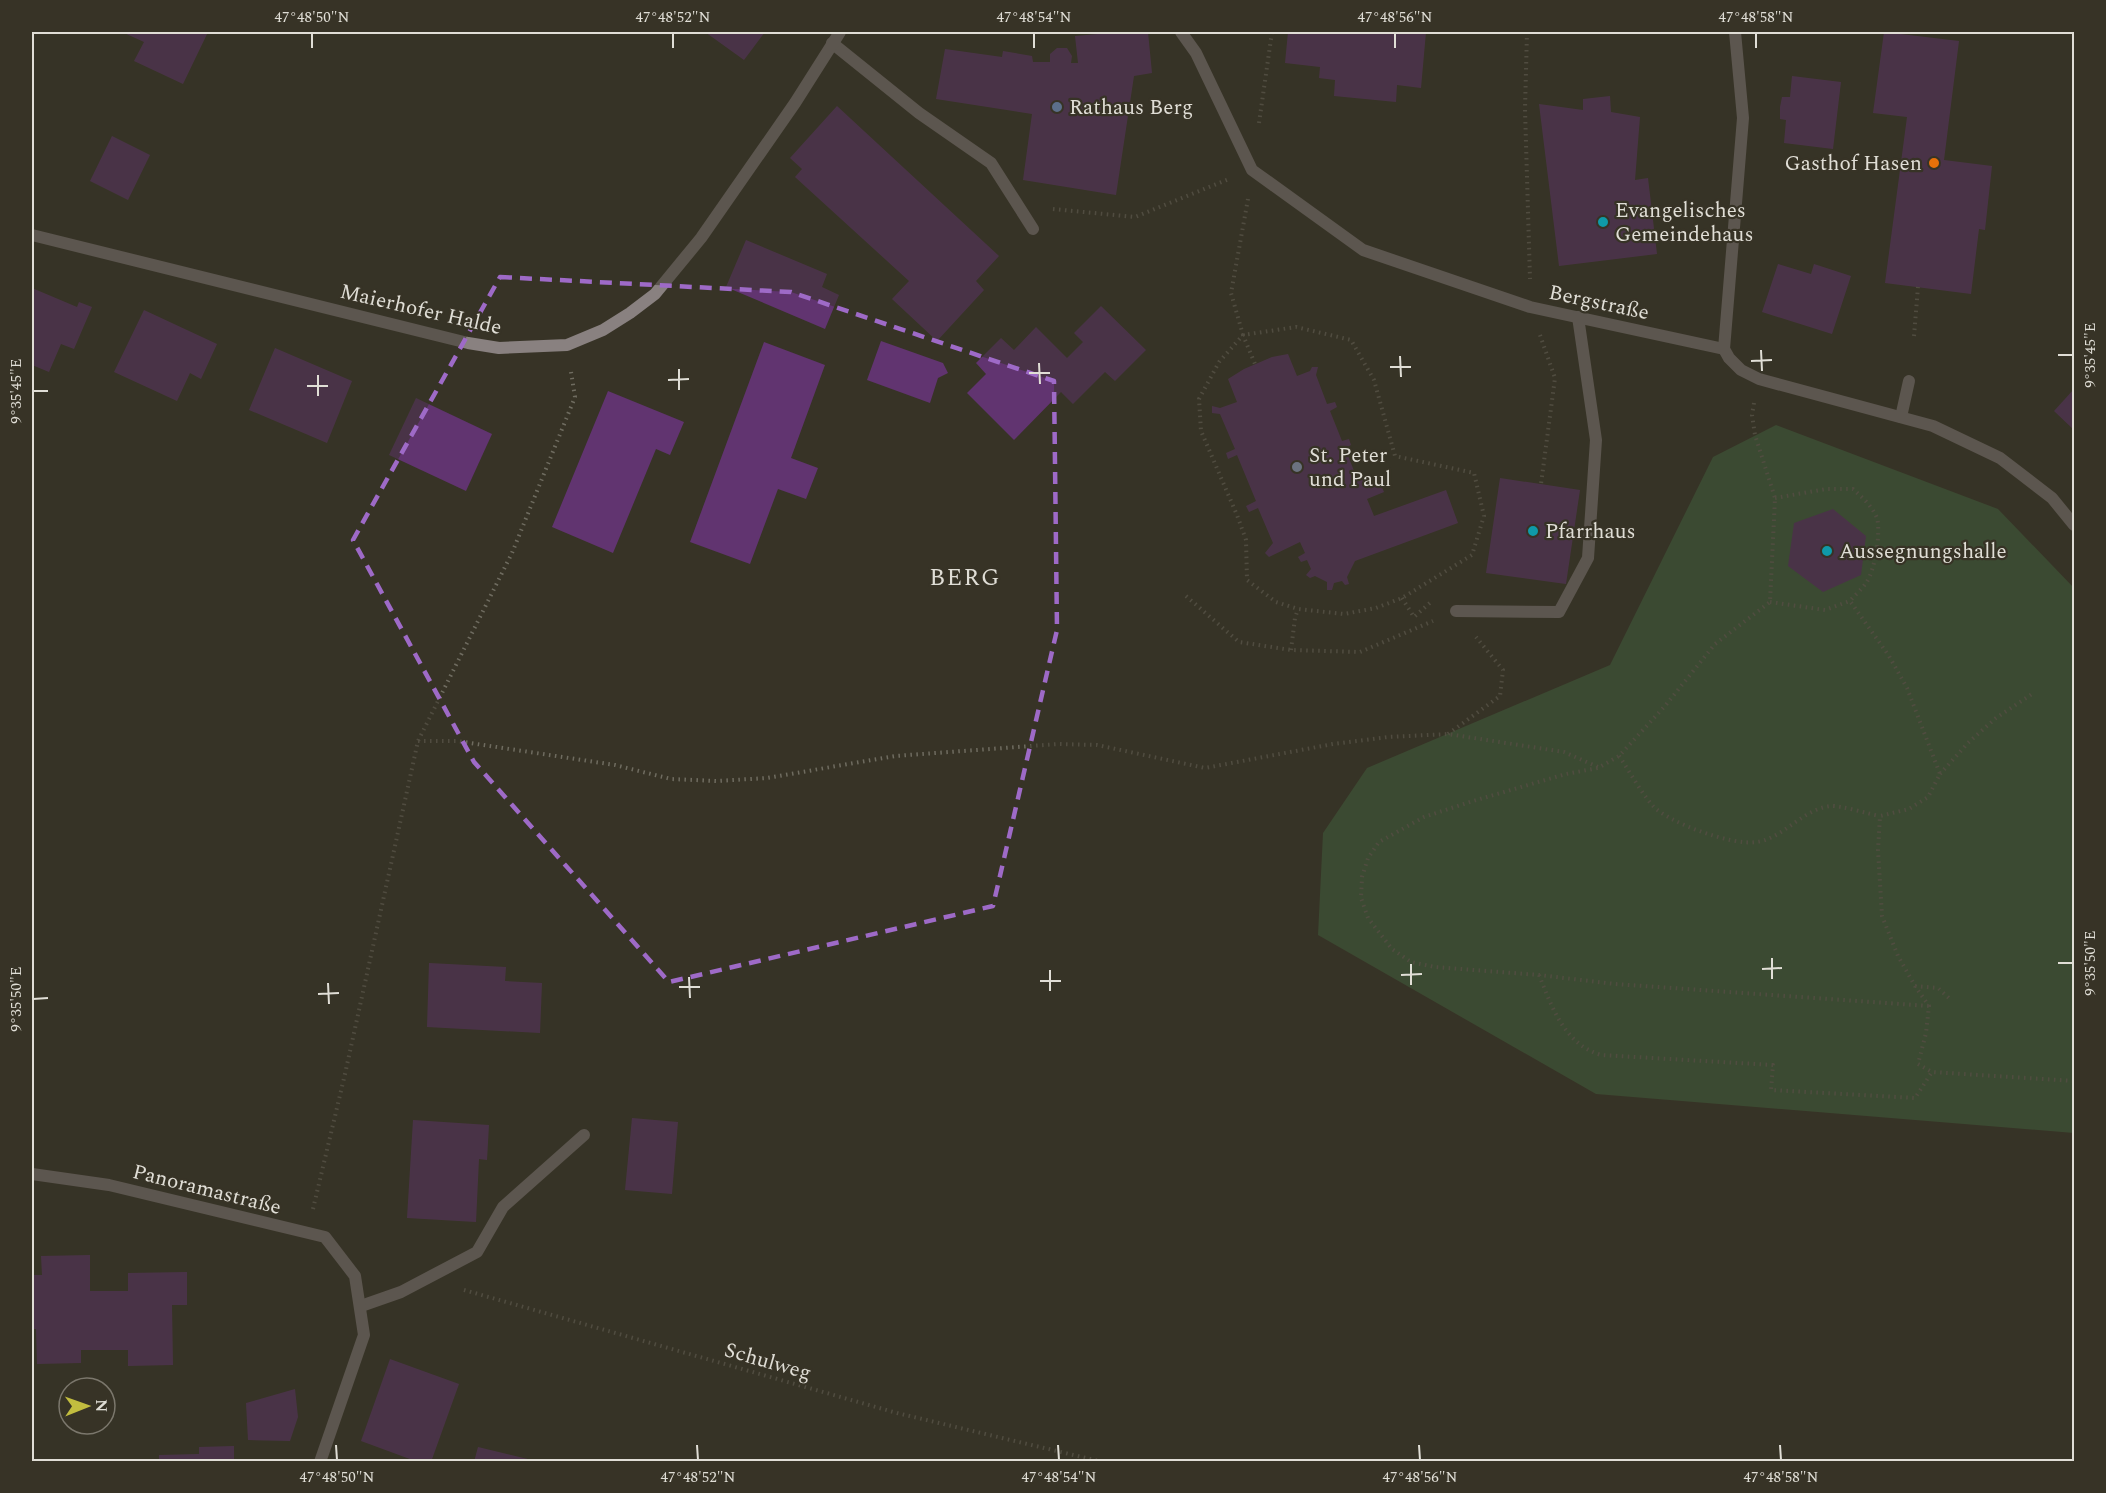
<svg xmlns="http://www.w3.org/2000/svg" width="2106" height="1493" font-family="Spectral,serif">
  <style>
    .green { fill: #416640 }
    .building { fill: #613470 }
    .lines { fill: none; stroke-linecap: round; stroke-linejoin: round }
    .path { stroke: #6f6c60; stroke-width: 4; stroke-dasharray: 1.5 4.5; stroke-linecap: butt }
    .lane { stroke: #898180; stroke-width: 12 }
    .street { stroke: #898180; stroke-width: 12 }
    .marked { fill: none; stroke: #9e6ac7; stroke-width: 4.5; stroke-dasharray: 12 8; stroke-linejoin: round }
    .ticks { fill: none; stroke: #e0ded6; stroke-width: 2 }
    .service-dot { fill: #5c6f8a; stroke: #373326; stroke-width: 2 }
    .food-dot { fill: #e8710a; stroke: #373326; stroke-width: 2 }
    .culture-dot { fill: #0f9aa8; stroke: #373326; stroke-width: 2 }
    .worship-dot { fill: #6b7280; stroke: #373326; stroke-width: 2 }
    .labels { text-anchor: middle; stroke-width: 4.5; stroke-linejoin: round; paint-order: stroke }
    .poi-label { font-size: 21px; fill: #e0ded6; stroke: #373326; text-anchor: start }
    .street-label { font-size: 21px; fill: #e0ded6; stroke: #373326 }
    .quarter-label { font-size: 24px; letter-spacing: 1.5px; fill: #e0ded6; stroke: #373326 }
    .neatline { fill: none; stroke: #e0ded6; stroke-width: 2 }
    .ticks-label { font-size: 15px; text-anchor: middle; fill: #e0ded6 }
  </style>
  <rect width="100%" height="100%" fill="#373326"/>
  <path class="green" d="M 1776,425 L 1998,509 L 2074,588 L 2074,1133 L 1596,1094 L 1318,935 L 1323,833 L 1367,768 L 1610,665 L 1713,457 Z"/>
  <g class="building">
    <path d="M 122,32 L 208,32 L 183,84 L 134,61 L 144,42 Z"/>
    <path d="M 705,32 L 765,32 L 744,60 Z"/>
    <path d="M 1120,32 L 1148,32 L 1152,73 L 1134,76 L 1116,195 L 1023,180 L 1032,114 L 936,99 L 945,49 L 1002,57 L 1003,51 L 1032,56 L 1033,62 L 1050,62 L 1050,54 L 1057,48 L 1067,48 L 1072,56 L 1071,63 L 1078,63 L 1075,36 Z"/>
    <path d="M 1288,32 L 1426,32 L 1421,88 L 1397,85 L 1396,102 L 1334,96 L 1335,80 L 1319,78 L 1320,67 L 1285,63 Z"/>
    <path d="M 1884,32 L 1959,41 L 1944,160 L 1992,166 L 1985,230 L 1979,229 L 1971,294 L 1885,283 L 1907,117 L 1873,113 Z"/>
    <path d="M 1792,76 L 1841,82 L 1833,149 L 1784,143 L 1786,120 L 1780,119 L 1780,107 L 1782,97 L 1790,97 Z"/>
    <path d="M 1610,96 L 1611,112 L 1640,117 L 1635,180 L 1648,178 L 1657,254 L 1559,266 L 1539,104 L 1583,110 L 1583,99 Z"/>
    <path d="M 837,106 L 999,256 L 976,281 L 984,290 L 937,341 L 892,299 L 909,281 L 795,177 L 802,169 L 790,158 Z"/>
    <path d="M 112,136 L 150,155 L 128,200 L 90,181 Z"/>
    <path d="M 746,240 L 827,274 L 822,287 L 839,295 L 825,329 L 726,287 Z"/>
    <path d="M 1778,264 L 1811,274 L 1814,264 L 1851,276 L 1832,334 L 1762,312 Z"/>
    <path d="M 32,288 L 77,307 L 79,302 L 92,307 L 74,349 L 61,344 L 49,372 L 32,365 Z"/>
    <path d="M 1101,306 L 1146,350 L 1115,381 L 1105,372 L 1073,404 L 1061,392 L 1014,440 L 967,393 L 986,374 L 976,363 L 1001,338 L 1014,350 L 1036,327 L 1067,358 L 1083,342 L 1074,333 Z"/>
    <path d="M 144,310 L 217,344 L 201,379 L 190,373 L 177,401 L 114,372 Z"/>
    <path d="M 881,341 L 943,363 L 948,373 L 938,378 L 930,403 L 867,380 Z"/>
    <path d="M 764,342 L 825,365 L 791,458 L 818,468 L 806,499 L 778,489 L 750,564 L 690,542 Z"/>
    <path d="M 275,348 L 352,381 L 327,443 L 249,410 Z"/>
    <path d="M 1288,354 L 1297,376 L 1310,371 L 1312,367 L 1318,367 L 1316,375 L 1327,404 L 1335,402 L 1337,407 L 1330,411 L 1342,441 L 1349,439 L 1351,445 L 1345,448 L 1358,481 L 1376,474 L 1384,492 L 1367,499 L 1374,516 L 1446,490 L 1458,523 L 1355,561 L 1347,577 L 1349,584 L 1345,585 L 1342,581 L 1334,583 L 1332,590 L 1327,590 L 1327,582 L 1315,576 L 1310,578 L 1306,575 L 1311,569 L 1307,560 L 1301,562 L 1298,557 L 1305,553 L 1300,542 L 1269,557 L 1265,553 L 1273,543 L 1258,508 L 1249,512 L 1246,506 L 1256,501 L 1237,455 L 1228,459 L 1226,453 L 1235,449 L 1220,414 L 1212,413 L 1212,406 L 1220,408 L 1237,402 L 1228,379 L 1244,369 L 1272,357 Z"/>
    <path d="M 2074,389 L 2074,430 L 2054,411 Z"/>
    <path d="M 608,391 L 684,422 L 670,455 L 656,449 L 613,553 L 552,527 Z"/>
    <path d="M 416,398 L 492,434 L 466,491 L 389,455 Z"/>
    <path d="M 1500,478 L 1580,490 L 1566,584 L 1486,573 Z"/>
    <path d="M 1833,509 L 1866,536 L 1861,575 L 1823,592 L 1788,566 L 1794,523 Z"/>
    <path d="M 429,963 L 506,967 L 505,981 L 542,983 L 540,1033 L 427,1027 Z"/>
    <path d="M 632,1118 L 678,1122 L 672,1194 L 625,1190 Z"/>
    <path d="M 413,1120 L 489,1125 L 487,1160 L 479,1159 L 476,1222 L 407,1218 Z"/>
    <path d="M 90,1255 L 90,1291 L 128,1291 L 128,1273 L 187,1272 L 187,1305 L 172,1305 L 173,1365 L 128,1366 L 128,1350 L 81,1350 L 81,1363 L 37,1364 L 36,1329 L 32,1329 L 32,1275 L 42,1275 L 41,1256 Z"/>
    <path d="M 390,1359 L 459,1384 L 431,1462 L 418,1462 L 361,1441 Z"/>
    <path d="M 295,1389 L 298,1417 L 290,1441 L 248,1440 L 246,1403 Z"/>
    <path d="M 234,1446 L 234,1462 L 159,1462 L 159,1455 L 199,1454 L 199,1447 Z"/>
    <path d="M 478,1447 L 536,1461 L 536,1462 L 474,1462 Z"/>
  </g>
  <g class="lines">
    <g class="path">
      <path d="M 1527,32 L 1525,109 L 1530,279"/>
      <path d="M 1259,123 L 1272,32"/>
      <path d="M 1248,199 L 1231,293 L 1243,335 L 1219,362 L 1199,399 L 1201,431 L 1237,515 L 1246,540 L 1247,580 L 1276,602 L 1298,609 L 1344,614 L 1376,608 L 1402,598 L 1472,555 L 1484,516 L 1474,473 L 1395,456 L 1374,380 L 1351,340 L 1296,327 L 1243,335 L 1255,364"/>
      <path d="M 1053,209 L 1135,217 L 1229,179"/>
      <path d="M 1540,335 L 1555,378 L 1541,484"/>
      <path d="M 1914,336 L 1918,287"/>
      <path d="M 1754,403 L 1752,415 L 1755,435 L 1775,498 L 1770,602 L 1715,644 L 1665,706 L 1619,756 L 1598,768 L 1566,774 L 1473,801 L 1424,817 L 1379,842 L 1368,858 L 1362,877 L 1361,898 L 1368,918 L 1392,949 L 1411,962 L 1435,967 L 1539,975 L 1615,984 L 1929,1006"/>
      <path d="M 1775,498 L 1826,489 L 1853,489 C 1862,497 1872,506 1877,518 C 1881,532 1875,571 1866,583 C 1862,589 1855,595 1850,601"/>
      <path d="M 1186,596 L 1239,642 L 1291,650 L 1360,652 L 1433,621"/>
      <path d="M 1402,598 L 1414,617 L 1431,602"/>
      <path d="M 1770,602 L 1825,610 L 1850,601 L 1889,656 L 1907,688 L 1940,774 L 1928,797 L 1909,809 L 1880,816 L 1878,850 L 1882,916 L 1898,956 L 1915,986 L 1929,1006 L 1926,1033 L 1918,1064 L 1932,1072"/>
      <path d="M 1291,650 L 1295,618 L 1298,609"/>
      <path d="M 1448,734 L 1500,696 L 1503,670 L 1476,637"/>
      <path d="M 418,741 L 457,741 L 615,765 L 671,779 L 717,781 L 767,778 L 895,756 L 1058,744 L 1097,745 L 1205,768 L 1333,744 L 1388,737 L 1448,734 L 1564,752 L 1598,767"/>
      <path d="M 1619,756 C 1630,772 1640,791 1653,806 C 1669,823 1733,846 1756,842 C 1783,839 1801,810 1830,806 C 1840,805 1868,814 1880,816"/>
      <path d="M 1940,774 L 1968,743 L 1996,718 L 2032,694"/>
      <path d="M 1539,975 C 1552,1007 1564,1044 1601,1055 L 1773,1065 L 1771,1090 L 1915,1098 L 1932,1072 L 2074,1081"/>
      <path d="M 1915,986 L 1938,988 L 1949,998"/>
      <path d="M 313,1209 L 345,1074 L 418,741 L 512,553 L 575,397 L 571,372"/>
      <path d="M 464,1290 L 897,1413 L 1103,1462"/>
    </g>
    <g class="lane">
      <path d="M 1181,32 L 1196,53 L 1252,170 L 1363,250 L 1530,307 L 1724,349"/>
      <path d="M 832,43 L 919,113 L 991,163 L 1033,229"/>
      <path d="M 1901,417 L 1909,381"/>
      <path d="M 1456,611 L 1559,612 L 1588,558 L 1596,440 L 1578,317"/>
      <path d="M 361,1306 L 401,1292 L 477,1252 L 503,1207 L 584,1135"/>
    </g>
    <g class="street">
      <path d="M 1735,32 L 1743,118 L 1724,349 L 1729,358 L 1741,370 L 1759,379 L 1933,426 L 2000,458 L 2052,498 L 2074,525"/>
      <path d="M 32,235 L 468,343 L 499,348 L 567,345 L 603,330 L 630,313 L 655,294 L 701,238 L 795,103 L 840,32"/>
      <path d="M 32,1174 L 109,1185 L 325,1237 L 355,1276 L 364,1335 L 320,1462"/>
    </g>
  </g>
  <path d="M0 0H2106V1493H0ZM 500,277 L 791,292 L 1054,381 L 1057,630 L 993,906 L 669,982 L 474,762 L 353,540 Z" fill="#373326" fill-opacity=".55" fill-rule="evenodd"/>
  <path class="marked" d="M 500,277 L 791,292 L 1054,381 L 1057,630 L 993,906 L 669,982 L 474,762 L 353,540 Z"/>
  <path class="ticks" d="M 312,33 L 312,48M 673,33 L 673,48M 1034,33 L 1034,48M 1395,33 L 1395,48M 1756,33 L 1756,48M 1761,350 L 1762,371M 2058,355 L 2073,355M 1400,356 L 1401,377M 1751,361 L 1772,360M 1039,363 L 1040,384M 1390,367 L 1411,367M 679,369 L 679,390M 1029,373 L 1050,373M 318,375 L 318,396M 668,380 L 689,379M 307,386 L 328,386M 33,391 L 48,391M 1772,958 L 1772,979M 2058,963 L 2073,963M 1411,964 L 1411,985M 1762,969 L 1782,968M 1050,970 L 1050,991M 1401,975 L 1422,974M 689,977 L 690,998M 1040,981 L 1061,981M 328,983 L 329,1004M 679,987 L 700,987M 318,994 L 339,993M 33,999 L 48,998M 336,1445 L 337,1460M 697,1445 L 698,1460M 1058,1445 L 1059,1460M 1419,1445 L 1420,1460M 1780,1445 L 1781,1460"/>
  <circle class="service-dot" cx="1057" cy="107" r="6"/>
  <circle class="food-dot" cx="1934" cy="163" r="6"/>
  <g class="culture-dot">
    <circle cx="1603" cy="222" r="6"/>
    <circle cx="1533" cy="531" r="6"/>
    <circle cx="1827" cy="551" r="6"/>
  </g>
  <circle class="worship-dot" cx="1297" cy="467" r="6"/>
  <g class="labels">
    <g class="poi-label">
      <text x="1069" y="114">Rathaus Berg</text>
      <text x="1922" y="170" text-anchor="end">Gasthof Hasen</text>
      <text x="1615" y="217">Evangelisches<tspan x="1615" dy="24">Gemeindehaus</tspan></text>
      <text x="1309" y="462">St. Peter<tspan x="1309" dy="24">und Paul</tspan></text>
      <text x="1545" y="538">Pfarrhaus</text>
      <text x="1839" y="558">Aussegnungshalle</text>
    </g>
    <g class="street-label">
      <text transform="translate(1599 302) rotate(12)" y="7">Bergstraße</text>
      <text transform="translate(421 309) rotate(13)" y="7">Maierhofer Halde</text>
      <text transform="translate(207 1189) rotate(14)" y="7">Panoramastraße</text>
      <text transform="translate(768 1361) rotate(16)" y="7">Schulweg</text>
    </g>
    <g class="quarter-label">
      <text x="965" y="585">BERG</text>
    </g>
  </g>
  <rect width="2106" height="1493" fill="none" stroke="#373326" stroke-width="66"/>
  <g transform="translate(87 1406) rotate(89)"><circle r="28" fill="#373326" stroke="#7b776c" stroke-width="1.5"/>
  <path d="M0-4.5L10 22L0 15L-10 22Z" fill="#c2bd3f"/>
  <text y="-9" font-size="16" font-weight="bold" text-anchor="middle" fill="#e0ded6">N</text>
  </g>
  <rect x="33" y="33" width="2040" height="1427" class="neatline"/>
  <g class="ticks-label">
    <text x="312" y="22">47°48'50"N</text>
    <text x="673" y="22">47°48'52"N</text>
    <text x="1034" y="22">47°48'54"N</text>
    <text x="1395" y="22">47°48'56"N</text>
    <text x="1756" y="22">47°48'58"N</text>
    <text transform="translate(2090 355) rotate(-90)" y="5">9°35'45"E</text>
    <text transform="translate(16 391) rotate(-90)" y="5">9°35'45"E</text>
    <text transform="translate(2090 963) rotate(-90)" y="5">9°35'50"E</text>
    <text transform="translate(16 999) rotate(-90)" y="5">9°35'50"E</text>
    <text x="337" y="1482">47°48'50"N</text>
    <text x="698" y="1482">47°48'52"N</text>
    <text x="1059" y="1482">47°48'54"N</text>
    <text x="1420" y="1482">47°48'56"N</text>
    <text x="1781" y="1482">47°48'58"N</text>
  </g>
</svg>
